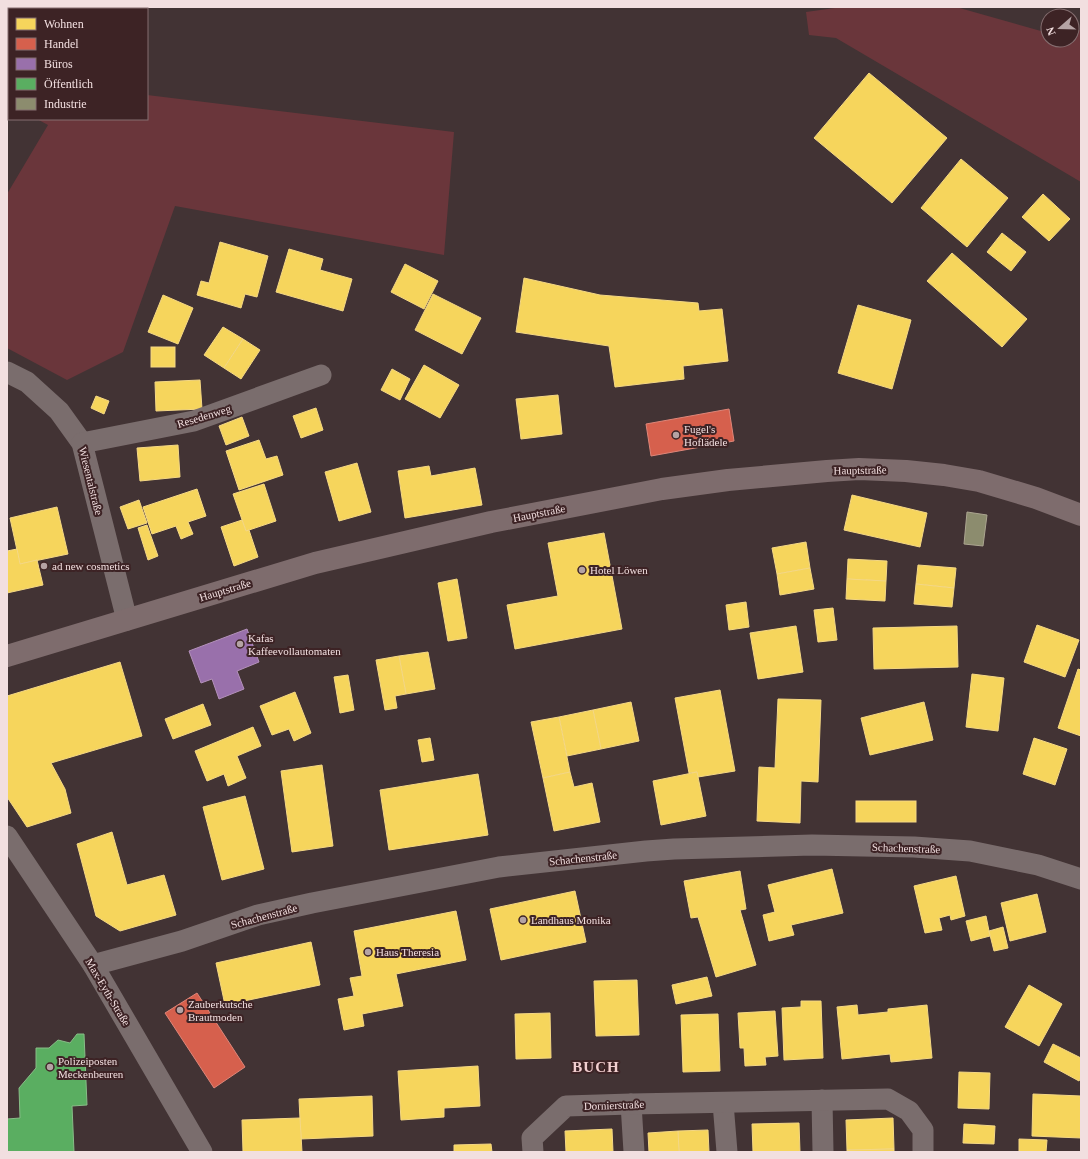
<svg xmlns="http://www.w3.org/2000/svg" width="1088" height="1159" font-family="Georgia,serif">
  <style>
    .green { fill: #6a363b }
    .homes { fill: #f6d55c; stroke: #f5d884 }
    .shops { fill: #d6604d; stroke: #de8679 }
    .offices { fill: #9970ab; stroke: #b491bb }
    .public { fill: #5aae61; stroke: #88bd87 }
    .industry { fill: #8c8c6e; stroke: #aba590 }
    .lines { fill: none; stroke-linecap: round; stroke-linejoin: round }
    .minor { stroke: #7a6d6d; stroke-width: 21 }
    .primary { stroke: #7e6c6d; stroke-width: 22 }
    .poi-dot { fill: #b4a3a4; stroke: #3d2325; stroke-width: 1.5 }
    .labels { text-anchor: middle; stroke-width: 4; stroke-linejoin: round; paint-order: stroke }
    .street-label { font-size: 11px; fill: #f2dfe0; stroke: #3d2325 }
    .poi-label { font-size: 11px; fill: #f2dfe0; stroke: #3d2325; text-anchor: start }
    .district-label { font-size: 15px; font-weight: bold; letter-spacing: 1px; fill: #f2cecf; stroke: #3d2325 }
  </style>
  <rect width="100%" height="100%" fill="#423334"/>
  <g class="green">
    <path d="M 842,7 L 956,7 L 1048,33 L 1048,40 L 1072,40 L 1072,31 L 1081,30 L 1081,182 L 836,38 L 809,35 L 806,12 Z"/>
    <path d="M 147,95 L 454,132 L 444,255 L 175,206 L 123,352 L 67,380 L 7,348 L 7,194 L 48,125 L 37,119 L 147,119 Z"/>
  </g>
  <g class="homes">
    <path d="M 869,73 L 947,138 L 892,203 L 814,138 Z"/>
    <path d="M 961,159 L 1008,198 L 967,247 L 921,208 Z"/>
    <path d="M 1043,194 L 1070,219 L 1049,241 L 1022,217 Z"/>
    <path d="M 1002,233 L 1026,252 L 1011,271 L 987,252 Z"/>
    <path d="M 220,242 L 268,256 L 257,297 L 245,294 L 241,308 L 197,295 L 201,281 L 209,283 Z"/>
    <path d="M 289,249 L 323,259 L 320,270 L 352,279 L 343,311 L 276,292 Z"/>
    <path d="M 952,253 L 1027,319 L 1002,347 L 927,281 Z"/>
    <path d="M 405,264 L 438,281 L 424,309 L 391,292 Z"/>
    <path d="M 524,278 L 600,295 L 698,303 L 699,311 L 722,309 L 728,361 L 683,366 L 684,379 L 615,387 L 609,346 L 516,332 Z"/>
    <path d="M 433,294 L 481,318 L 462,354 L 415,330 Z"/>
    <path d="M 163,295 L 193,308 L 178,344 L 148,332 Z"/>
    <path d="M 858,305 L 911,320 L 892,389 L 838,373 Z"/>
    <path d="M 223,327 L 243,339 L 224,368 L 204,355 Z"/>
    <path d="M 243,339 L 260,350 L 241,379 L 224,368 Z"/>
    <rect x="151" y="347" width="24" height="20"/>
    <path d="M 424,365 L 459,385 L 440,418 L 405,399 Z"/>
    <path d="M 392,369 L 410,379 L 400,400 L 381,390 Z"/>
    <path d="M 200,380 L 202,409 L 156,411 L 155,382 Z"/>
    <path d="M 558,395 L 562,434 L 521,439 L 516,399 Z"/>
    <path d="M 96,396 L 109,401 L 104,414 L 91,408 Z"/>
    <path d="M 316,408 L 323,430 L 301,438 L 293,416 Z"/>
    <path d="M 242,417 L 249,436 L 226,445 L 219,426 Z"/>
    <path d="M 259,440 L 266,459 L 277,456 L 283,475 L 239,490 L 226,451 Z"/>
    <path d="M 178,445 L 180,477 L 140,481 L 137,448 Z"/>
    <path d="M 357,463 L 371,512 L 339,521 L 325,472 Z"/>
    <path d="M 429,466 L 431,476 L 475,468 L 482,505 L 405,518 L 398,471 Z"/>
    <path d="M 264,484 L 276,521 L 246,531 L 233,494 Z"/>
    <path d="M 197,489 L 206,516 L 188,522 L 193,534 L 181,539 L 176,526 L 152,534 L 143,507 Z"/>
    <path d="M 852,495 L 927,513 L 920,547 L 844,530 Z"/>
    <path d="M 139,500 L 147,523 L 128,529 L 120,507 Z"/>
    <path d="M 57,507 L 68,554 L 20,564 L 10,518 Z"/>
    <path d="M 242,520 L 246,531 L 249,530 L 258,557 L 234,566 L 221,527 Z"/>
    <path d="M 147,525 L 158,556 L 148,560 L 138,528 Z"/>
    <path d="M 604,533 L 622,629 L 515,649 L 507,605 L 558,596 L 548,543 Z"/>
    <path d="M 806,542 L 810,568 L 777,574 L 772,548 Z"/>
    <path d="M 17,549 L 20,564 L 37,560 L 43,585 L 7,593 L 7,551 Z"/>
    <path d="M 848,559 L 887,561 L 886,581 L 847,579 Z"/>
    <path d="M 918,565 L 956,568 L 954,588 L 916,584 Z"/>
    <path d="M 810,568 L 814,589 L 780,595 L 777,574 Z"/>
    <path d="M 457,579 L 467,638 L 448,641 L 438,583 Z"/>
    <path d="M 847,579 L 886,581 L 885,601 L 846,599 Z"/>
    <path d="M 916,584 L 954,588 L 952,607 L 914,604 Z"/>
    <path d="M 746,602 L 749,627 L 729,630 L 726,605 Z"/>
    <path d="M 833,608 L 837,640 L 818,642 L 814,610 Z"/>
    <path d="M 1037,625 L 1079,640 L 1065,677 L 1024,662 Z"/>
    <path d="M 796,626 L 803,672 L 758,679 L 750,633 Z"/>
    <path d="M 957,626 L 958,667 L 874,669 L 873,628 Z"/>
    <path d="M 428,652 L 435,689 L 406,694 L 399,656 Z"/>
    <path d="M 399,656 L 406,694 L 395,696 L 397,708 L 385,710 L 376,660 Z"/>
    <path d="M 120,662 L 142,736 L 51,763 L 65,789 L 71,813 L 27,827 L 7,797 L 7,696 Z"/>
    <path d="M 1078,669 L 1081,670 L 1081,736 L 1058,728 Z"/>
    <path d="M 972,674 L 1004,678 L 998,731 L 966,727 Z"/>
    <path d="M 348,675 L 354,710 L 340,713 L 334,677 Z"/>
    <path d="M 720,690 L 735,771 L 698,777 L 697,772 L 689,773 L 675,698 Z"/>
    <path d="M 295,692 L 311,733 L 294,741 L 289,729 L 272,735 L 260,706 Z"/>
    <path d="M 778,699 L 821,700 L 818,782 L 801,781 L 800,823 L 757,821 L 759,767 L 775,768 Z"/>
    <path d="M 631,702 L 639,741 L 601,749 L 593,710 Z"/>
    <path d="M 924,702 L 933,740 L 870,755 L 861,718 Z"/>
    <path d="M 203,704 L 211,725 L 173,739 L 165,719 Z"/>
    <path d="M 593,710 L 601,749 L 567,756 L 559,717 Z"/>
    <path d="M 559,717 L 570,772 L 543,778 L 531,722 Z"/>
    <path d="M 253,727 L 261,746 L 237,756 L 246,778 L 228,786 L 224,774 L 207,781 L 195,751 Z"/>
    <path d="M 430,738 L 434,760 L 422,762 L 418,740 Z"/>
    <path d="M 1034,738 L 1067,749 L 1055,785 L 1023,774 Z"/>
    <path d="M 322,765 L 333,846 L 292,852 L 281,771 Z"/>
    <path d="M 570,772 L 574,787 L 592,783 L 600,822 L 554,831 L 543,778 Z"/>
    <path d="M 697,772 L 706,816 L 661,825 L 653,781 Z"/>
    <path d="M 478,774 L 488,835 L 389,850 L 380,790 Z"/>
    <path d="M 245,796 L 264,869 L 222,880 L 203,807 Z"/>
    <rect x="856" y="801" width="60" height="21"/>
    <path d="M 112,832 L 127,885 L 164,875 L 176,915 L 120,931 L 96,916 L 77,844 Z"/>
    <path d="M 832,869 L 843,913 L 791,925 L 794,935 L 769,941 L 763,915 L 775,912 L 768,885 Z"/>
    <path d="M 740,871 L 746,909 L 740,910 L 756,965 L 716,977 L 698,917 L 691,918 L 684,881 Z"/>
    <path d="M 956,876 L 965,916 L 951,920 L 950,915 L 939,918 L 942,930 L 925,933 L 914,886 Z"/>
    <path d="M 575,891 L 586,942 L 501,960 L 490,909 Z"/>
    <path d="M 1037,894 L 1046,932 L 1010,941 L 1001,903 Z"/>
    <path d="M 456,911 L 466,960 L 396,974 L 403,1006 L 362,1014 L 364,1026 L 344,1030 L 338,999 L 354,996 L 350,978 L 362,976 L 354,931 Z"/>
    <path d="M 986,916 L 990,936 L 971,941 L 966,921 Z"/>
    <path d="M 1003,927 L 1008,948 L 994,951 L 989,931 Z"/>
    <path d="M 311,942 L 320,985 L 225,1005 L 216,963 Z"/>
    <path d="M 707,977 L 712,996 L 676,1004 L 672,985 Z"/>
    <path d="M 637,980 L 639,1035 L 596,1036 L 594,981 Z"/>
    <path d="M 1029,985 L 1062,1004 L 1039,1046 L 1005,1027 Z"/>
    <path d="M 801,1001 L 821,1001 L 823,1058 L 784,1060 L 782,1008 L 801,1007 Z"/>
    <path d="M 857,1005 L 858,1015 L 888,1012 L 888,1009 L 927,1005 L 932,1058 L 891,1062 L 890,1054 L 842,1059 L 837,1007 Z"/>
    <path d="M 775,1011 L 778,1056 L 765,1057 L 766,1065 L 745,1066 L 744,1048 L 740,1048 L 738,1013 Z"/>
    <path d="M 550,1013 L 551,1058 L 516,1059 L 515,1014 Z"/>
    <path d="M 718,1014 L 720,1071 L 683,1072 L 681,1015 Z"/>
    <path d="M 1053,1044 L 1081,1058 L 1081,1077 L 1079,1081 L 1044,1062 Z"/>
    <path d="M 478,1066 L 480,1106 L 444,1108 L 444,1117 L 401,1120 L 398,1071 Z"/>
    <path d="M 959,1072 L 990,1073 L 989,1109 L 958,1108 Z"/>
    <path d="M 1033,1094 L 1081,1096 L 1081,1138 L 1032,1136 Z"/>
    <path d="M 372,1096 L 373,1136 L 301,1139 L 299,1099 Z"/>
    <path d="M 300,1118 L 302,1152 L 243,1152 L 242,1120 Z"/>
    <path d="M 893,1118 L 894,1149 L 847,1150 L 846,1120 Z"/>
    <path d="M 799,1123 L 800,1152 L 753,1152 L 752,1124 Z"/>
    <path d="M 964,1124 L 995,1126 L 994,1144 L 963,1143 Z"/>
    <path d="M 612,1129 L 613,1152 L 566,1152 L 565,1131 Z"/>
    <path d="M 708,1130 L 709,1152 L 679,1152 L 678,1131 Z"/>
    <path d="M 678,1131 L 679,1152 L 649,1152 L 648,1133 Z"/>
    <path d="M 1019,1139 L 1047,1140 L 1046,1152 L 1019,1152 Z"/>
    <path d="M 491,1144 L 492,1152 L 454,1152 L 454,1145 Z"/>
    <path d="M 894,1149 L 894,1152 L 847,1152 L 847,1150 Z"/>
  </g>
  <g class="shops">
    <path d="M 729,409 L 734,441 L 651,456 L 646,424 Z"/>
    <path d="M 197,993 L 245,1067 L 214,1088 L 165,1013 Z"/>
  </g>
  <path class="offices" d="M 247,629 L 259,662 L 237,671 L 244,689 L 219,699 L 212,679 L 201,683 L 189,651 Z"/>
  <path class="public" d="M 77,1034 L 84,1034 L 87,1105 L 72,1106 L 74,1152 L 7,1152 L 7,1119 L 20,1118 L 19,1088 L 36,1068 L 36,1048 L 49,1048 L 58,1040 L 70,1043 Z"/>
  <path class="industry" d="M 967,512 L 987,515 L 983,546 L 964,544 Z"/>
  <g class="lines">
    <g class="minor">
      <path d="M 7,372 L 27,382 L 59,411 L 82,443 L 127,620"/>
      <path d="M 82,443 L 194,421 L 321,375"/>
      <path d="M 7,836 L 93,965 L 202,1152"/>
      <path d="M 93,965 L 182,941 L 258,915 L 312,903 L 499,867 L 646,851 L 674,849 L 812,845 L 914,847 L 970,851 L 1038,865 L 1081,879"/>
      <path d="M 822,1100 L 823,1152"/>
      <path d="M 723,1103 L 727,1152"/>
      <path d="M 631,1104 L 634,1152"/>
      <path d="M 533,1152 L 532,1138 L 566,1106 L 631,1104 L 888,1099 L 909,1111 L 923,1130 L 923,1152"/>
    </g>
    <path class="primary" d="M 7,656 L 315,563 L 491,522 L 662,489 L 728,480 L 827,471 L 859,469 L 906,471 L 944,475 L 979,481 L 1036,498 L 1081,515"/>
  </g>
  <g class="poi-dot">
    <circle cx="676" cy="435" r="4"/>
    <circle cx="44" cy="566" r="4"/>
    <circle cx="582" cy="570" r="4"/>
    <circle cx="240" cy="644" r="4"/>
    <circle cx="523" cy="920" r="4"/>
    <circle cx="368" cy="952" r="4"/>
    <circle cx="180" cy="1010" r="4"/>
    <circle cx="50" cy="1067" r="4"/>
  </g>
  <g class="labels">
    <g class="street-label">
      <text transform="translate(204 416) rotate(-17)" y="4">Resedenweg</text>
      <text transform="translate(860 470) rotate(-1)" y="4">Hauptstraße</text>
      <text transform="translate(91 481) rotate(76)" y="4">Wiesentalstraße</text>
      <text transform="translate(539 513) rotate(-11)" y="4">Hauptstraße</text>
      <text transform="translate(225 590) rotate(-17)" y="4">Hauptstraße</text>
      <text transform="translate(906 848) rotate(2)" y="4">Schachenstraße</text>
      <text transform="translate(583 858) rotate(-6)" y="4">Schachenstraße</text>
      <text transform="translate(264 916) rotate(-15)" y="4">Schachenstraße</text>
      <text transform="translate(108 992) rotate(59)" y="4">Max-Eyth-Straße</text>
      <text transform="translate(614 1105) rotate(-2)" y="4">Dornierstraße</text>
    </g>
    <g class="poi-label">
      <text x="684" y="433">Fugel's<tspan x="684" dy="13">Hoflädele</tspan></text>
      <text x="52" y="570">ad new cosmetics</text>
      <text x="590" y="574">Hotel Löwen</text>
      <text x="248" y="642">Kafas<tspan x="248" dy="13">Kaffeevollautomaten</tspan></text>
      <text x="531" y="924">Landhaus Monika</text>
      <text x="376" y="956">Haus Theresia</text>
      <text x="188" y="1008">Zauberkutsche<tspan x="188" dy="13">Brautmoden</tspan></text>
      <text x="58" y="1065">Polizeiposten<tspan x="58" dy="13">Meckenbeuren</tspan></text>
    </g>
    <g class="district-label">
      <text x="596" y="1072">BUCH</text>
    </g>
  </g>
  <rect width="1088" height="1159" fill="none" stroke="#f2dfe0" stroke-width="16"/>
  <rect x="8" y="8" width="140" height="112" fill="#3d2325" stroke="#856e70"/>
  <rect x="16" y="18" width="20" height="12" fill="#f6d55c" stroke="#856e70"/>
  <text x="44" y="28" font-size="12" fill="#f2dfe0">Wohnen</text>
  <rect x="16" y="38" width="20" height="12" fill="#d6604d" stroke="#856e70"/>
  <text x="44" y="48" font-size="12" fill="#f2dfe0">Handel</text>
  <rect x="16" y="58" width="20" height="12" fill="#9970ab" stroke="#856e70"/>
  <text x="44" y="68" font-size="12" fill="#f2dfe0">Büros</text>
  <rect x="16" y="78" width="20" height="12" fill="#5aae61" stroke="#856e70"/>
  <text x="44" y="88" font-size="12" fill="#f2dfe0">Öffentlich</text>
  <rect x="16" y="98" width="20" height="12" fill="#8c8c6e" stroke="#856e70"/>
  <text x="44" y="108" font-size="12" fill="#f2dfe0">Industrie</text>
  <g transform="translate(1060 28) rotate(250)"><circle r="19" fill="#3d2325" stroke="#856e70"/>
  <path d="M0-3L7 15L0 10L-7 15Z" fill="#b4a3a4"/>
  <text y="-6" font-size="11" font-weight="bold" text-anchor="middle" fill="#f2dfe0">N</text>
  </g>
</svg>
